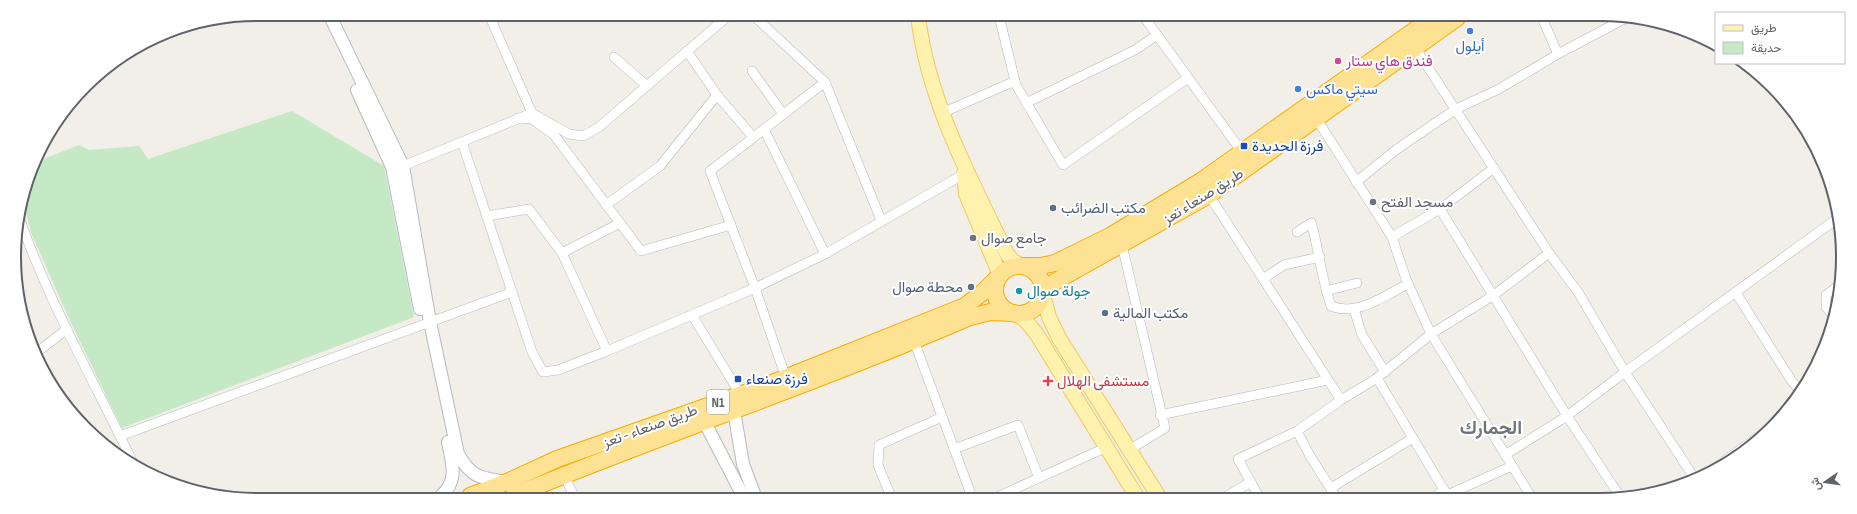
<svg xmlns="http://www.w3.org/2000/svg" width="1857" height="514" font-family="'Sofia Sans Condensed',Vazirmatn,sans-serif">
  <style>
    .green { fill: #c5e8c5 }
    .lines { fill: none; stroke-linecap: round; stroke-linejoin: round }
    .street-casing { stroke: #b5b8bc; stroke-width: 10 }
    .secondary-casing { stroke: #b6babf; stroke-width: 14 }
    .primary-casing { stroke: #f2c960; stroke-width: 16 }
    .highway-casing { stroke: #f9ab00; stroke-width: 18 }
    .street { stroke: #fff; stroke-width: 9 }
    .secondary { stroke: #fff; stroke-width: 12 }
    .primary { stroke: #fff2af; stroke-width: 14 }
    .highway { stroke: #fde293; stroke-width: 16 }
    .shop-dot { fill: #3f7fe0; stroke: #fff; stroke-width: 1.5 }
    .hotel-dot { fill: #d1479c; stroke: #fff; stroke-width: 1.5 }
    .transit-dot { fill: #1a4fb4; stroke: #fff; stroke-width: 1.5 }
    .worship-dot { fill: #6b7280; stroke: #fff; stroke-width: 1.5 }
    .service-dot { fill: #5c6f8a; stroke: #fff; stroke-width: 1.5 }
    .culture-dot { fill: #0f9aa8; stroke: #fff; stroke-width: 1.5 }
    .health-dot { fill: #e0444e; stroke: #fff; stroke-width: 1.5 }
    .labels { text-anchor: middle; stroke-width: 4; stroke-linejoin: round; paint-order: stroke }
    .shield { fill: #fff; stroke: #8f9295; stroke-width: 1 }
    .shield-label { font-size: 14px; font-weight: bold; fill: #5f6368 }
    .shop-label { font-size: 15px; fill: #366cbe; stroke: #fff }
    .hotel-label { font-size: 15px; fill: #b23c85; stroke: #fff; text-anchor: start }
    .transit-label { font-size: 15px; fill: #164399; stroke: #fff; text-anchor: start }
    .street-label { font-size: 15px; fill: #5f6368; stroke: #fff }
    .worship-label { font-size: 15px; fill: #5b616d; stroke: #fff; text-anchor: start }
    .service-label { font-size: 15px; fill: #4e5e75; stroke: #fff; text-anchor: start }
    .culture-label { font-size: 15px; fill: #0d838f; stroke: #fff; text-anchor: start }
    .health-label { font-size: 15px; fill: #be3a42; stroke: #fff; text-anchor: start }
    .district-label { font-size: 19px; font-weight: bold; fill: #70757a; stroke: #fff }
    .rim { fill: none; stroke: #5f6368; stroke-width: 2 }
  </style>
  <rect width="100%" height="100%" fill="#f1efe8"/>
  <path class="green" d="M 292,111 L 384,166 L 414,317 L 122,428 L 72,325 L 32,235 L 24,206 L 36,162 L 79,145 L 89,150 L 139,146 L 148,159 Z"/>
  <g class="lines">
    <defs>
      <g id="street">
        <path d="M 754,16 L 825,82"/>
        <path d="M 999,16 L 1016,85 L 1063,165 L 1188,78"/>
        <path d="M 1144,17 L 1242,152"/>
        <path d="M 1542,18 L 1558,54"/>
        <path d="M 1414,46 L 1549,253 L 1578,292 L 1625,372 L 1695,479"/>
        <path d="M 614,57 L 647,86"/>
        <path d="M 752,71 L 783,114"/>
        <path d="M 717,95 L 753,137"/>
        <path d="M 1026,103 L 1135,50 L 1157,35"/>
        <path d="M 532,113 L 569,134 L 583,136 L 599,127 L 728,16"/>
        <path d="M 942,113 L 1015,81"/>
        <path d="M 518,118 L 532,119 L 554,135 L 641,251 L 731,225"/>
        <path d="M 1316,118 L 1392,237 L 1406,279 L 1431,334 L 1532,498"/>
        <path d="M 764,129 L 825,254"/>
        <path d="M 462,142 L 532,352 L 543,372 L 558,370 L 607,351 L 755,288 L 710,171 L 825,82 L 881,220"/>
        <path d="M 403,166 L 532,113 L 489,15"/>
        <path d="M 1356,182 L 1397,149 L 1456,109 L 1499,89 L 1558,54 L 1624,19"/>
        <path d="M 1209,195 L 1341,400"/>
        <path d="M 606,205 L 660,166 L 717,95 L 687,51"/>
        <path d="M 1440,209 L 1567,416 L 1621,498"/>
        <path d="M 487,216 L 529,209 L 562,253 L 607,351"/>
        <path d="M 20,220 C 50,305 96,385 135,467"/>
        <path d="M 1297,232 L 1311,223 L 1312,225 C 1319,252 1322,280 1331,306 C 1358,317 1385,295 1408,284"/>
        <path d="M 1392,237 L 1440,209 L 1494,168"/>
        <path d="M 1122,245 L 1165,428 L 1129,450"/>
        <path d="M 562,253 L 620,223"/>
        <path d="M 1263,279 L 1284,265 L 1320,257"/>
        <path d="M 1326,291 L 1357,283"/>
        <path d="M 1736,293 L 1791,380 L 1800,391"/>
        <path d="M 1354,309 L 1362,335 L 1385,372"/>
        <path d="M 692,315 L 740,394"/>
        <path d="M 1834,317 L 1826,307 L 1826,295 L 1838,286"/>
        <path d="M 914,341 L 972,497"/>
        <path d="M 36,353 L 67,329"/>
        <path d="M 786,378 L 755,288 L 825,254 L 964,174"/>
        <path d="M 1377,378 L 1444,490 L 1451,498"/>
        <path d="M 1160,415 L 1328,380"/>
        <path d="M 1297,431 L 1310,456 L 1336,497"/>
        <path d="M 120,436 L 512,292"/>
        <path d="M 954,449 L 1018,425 L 1039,478"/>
        <path d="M 1505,455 L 1567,416 L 1625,372 L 1838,218"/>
        <path d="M 564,475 L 574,496"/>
        <path d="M 1702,477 L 1769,429"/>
        <path d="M 1331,488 L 1413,438"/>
        <path d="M 1449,494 L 1512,466"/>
        <path d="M 891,497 L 878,465 L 879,445 L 942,417"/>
        <path d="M 997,497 L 1107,447"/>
        <path d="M 1225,497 L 1251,482"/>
        <path d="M 1259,497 L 1238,459 L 1297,431 L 1341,400 L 1377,378 L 1431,334 L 1494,295 L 1549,253"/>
        <path d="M 1433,498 L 1444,490"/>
      </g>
      <g id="secondary">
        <path d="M 329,14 L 403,166 L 430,322 L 458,454 C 472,479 482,478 507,482"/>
        <path d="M 357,90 L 392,167 L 420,309"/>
        <path d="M 734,411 L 743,464 L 755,496"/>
        <path d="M 704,421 L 743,496"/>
        <path d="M 441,496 C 459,480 452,463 448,442"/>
      </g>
      <g id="primary">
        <path d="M 918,16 C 928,101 970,178 1007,254 L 1013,261 L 1022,266"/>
        <path d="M 964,173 L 966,194 L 1000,275"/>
        <path d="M 1043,295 L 1049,317 L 1059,338 L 1159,497"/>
        <path d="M 1014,313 L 1025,320 L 1036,333 L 1137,497"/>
      </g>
      <g id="highway">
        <path d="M 1022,266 L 1041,266 L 1055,263 L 1110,236 L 1201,181 L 1432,18"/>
        <circle cx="1019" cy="290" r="24"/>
        <path d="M 1043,295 L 1048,287 L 1056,281 L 1209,195 L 1457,18"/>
        <path d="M 470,496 L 507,482 L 557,459 L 762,387 L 965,306 L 982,293 L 1000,275"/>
        <path d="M 513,496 C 664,434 819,382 970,317 L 990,312 L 1014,313"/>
      </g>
    </defs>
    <use href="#street" class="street-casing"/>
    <use href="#secondary" class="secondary-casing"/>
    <use href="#primary" class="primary-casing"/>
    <use href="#highway" class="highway-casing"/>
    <use href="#street" class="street"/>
    <use href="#secondary" class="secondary"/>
    <use href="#primary" class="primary"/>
    <use href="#highway" class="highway"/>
  </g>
  <g class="shop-dot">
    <circle cx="1470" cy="31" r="4"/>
    <circle cx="1298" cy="89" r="4"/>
  </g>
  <circle class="hotel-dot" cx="1338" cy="61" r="4"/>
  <g class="transit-dot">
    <rect x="1240" y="142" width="8" height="8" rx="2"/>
    <rect x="734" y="375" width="8" height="8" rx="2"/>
  </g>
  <g class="worship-dot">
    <circle cx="1373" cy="202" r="4"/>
    <circle cx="973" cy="238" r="4"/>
  </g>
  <g class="service-dot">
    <circle cx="1053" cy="208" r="4"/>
    <circle cx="971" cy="287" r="4"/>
    <circle cx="1105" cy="313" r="4"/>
  </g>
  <circle class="culture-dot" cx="1019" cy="291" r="4"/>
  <path class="health-dot" d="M1046 375h4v4h4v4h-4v4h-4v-4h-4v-4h4z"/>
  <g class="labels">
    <rect class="shield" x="707" y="390" width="22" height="24" rx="3"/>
    <g class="shield-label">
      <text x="718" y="407">N1</text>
    </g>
    <g class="shop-label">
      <text x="1470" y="51">أيلول</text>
      <text x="1306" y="94" text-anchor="start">سيتي ماكس</text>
    </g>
    <g class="hotel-label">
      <text x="1346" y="66">فندق هاي ستار</text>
    </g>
    <g class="transit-label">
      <text x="1252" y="151">فرزة الحديدة</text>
      <text x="746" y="384">فرزة صنعاء</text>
    </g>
    <g class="street-label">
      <text transform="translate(1203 196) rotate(-32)" y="5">طريق صنعاء تعز</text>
      <text transform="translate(650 426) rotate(-20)" y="5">طريق صنعاء - تعز</text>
    </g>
    <g class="worship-label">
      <text x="1381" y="207">مسجد الفتح</text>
      <text x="981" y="243">جامع صوال</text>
    </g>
    <g class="service-label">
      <text x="1061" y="213">مكتب الضرائب</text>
      <text x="963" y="292" text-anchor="end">محطة صوال</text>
      <text x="1113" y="318">مكتب المالية</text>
    </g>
    <g class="culture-label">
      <text x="1027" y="296">جولة صوال</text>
    </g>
    <g class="health-label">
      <text x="1057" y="386">مستشفى الهلال</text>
    </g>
    <g class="district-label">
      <text x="1491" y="434">الجمارك</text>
    </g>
  </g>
  <path d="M0 0H1857V514H0ZM257 21H1600A236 236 0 0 1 1836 257V257A236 236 0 0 1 1600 493H257A236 236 0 0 1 21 257V257A236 236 0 0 1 257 21Z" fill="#fff" fill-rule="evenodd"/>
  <path class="rim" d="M257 21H1600A236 236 0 0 1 1836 257V257A236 236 0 0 1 1600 493H257A236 236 0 0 1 21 257V257A236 236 0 0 1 257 21Z"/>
  <rect x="1715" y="12" width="130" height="52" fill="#ffffff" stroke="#bfc1c3"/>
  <rect x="1723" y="25" width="20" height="6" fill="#fff2af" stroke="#bfc1c3"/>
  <text x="1751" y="32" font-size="12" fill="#5f6368">طريق</text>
  <rect x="1723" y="42" width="20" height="12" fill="#c5e8c5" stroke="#bfc1c3"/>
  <text x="1751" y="52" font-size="12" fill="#5f6368">حديقة</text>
  <g transform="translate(1825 482) rotate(257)" stroke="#ffffff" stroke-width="3" paint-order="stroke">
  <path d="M0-3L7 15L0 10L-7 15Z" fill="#5f6368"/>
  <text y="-6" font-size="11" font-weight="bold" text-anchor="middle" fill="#5f6368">ش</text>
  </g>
</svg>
